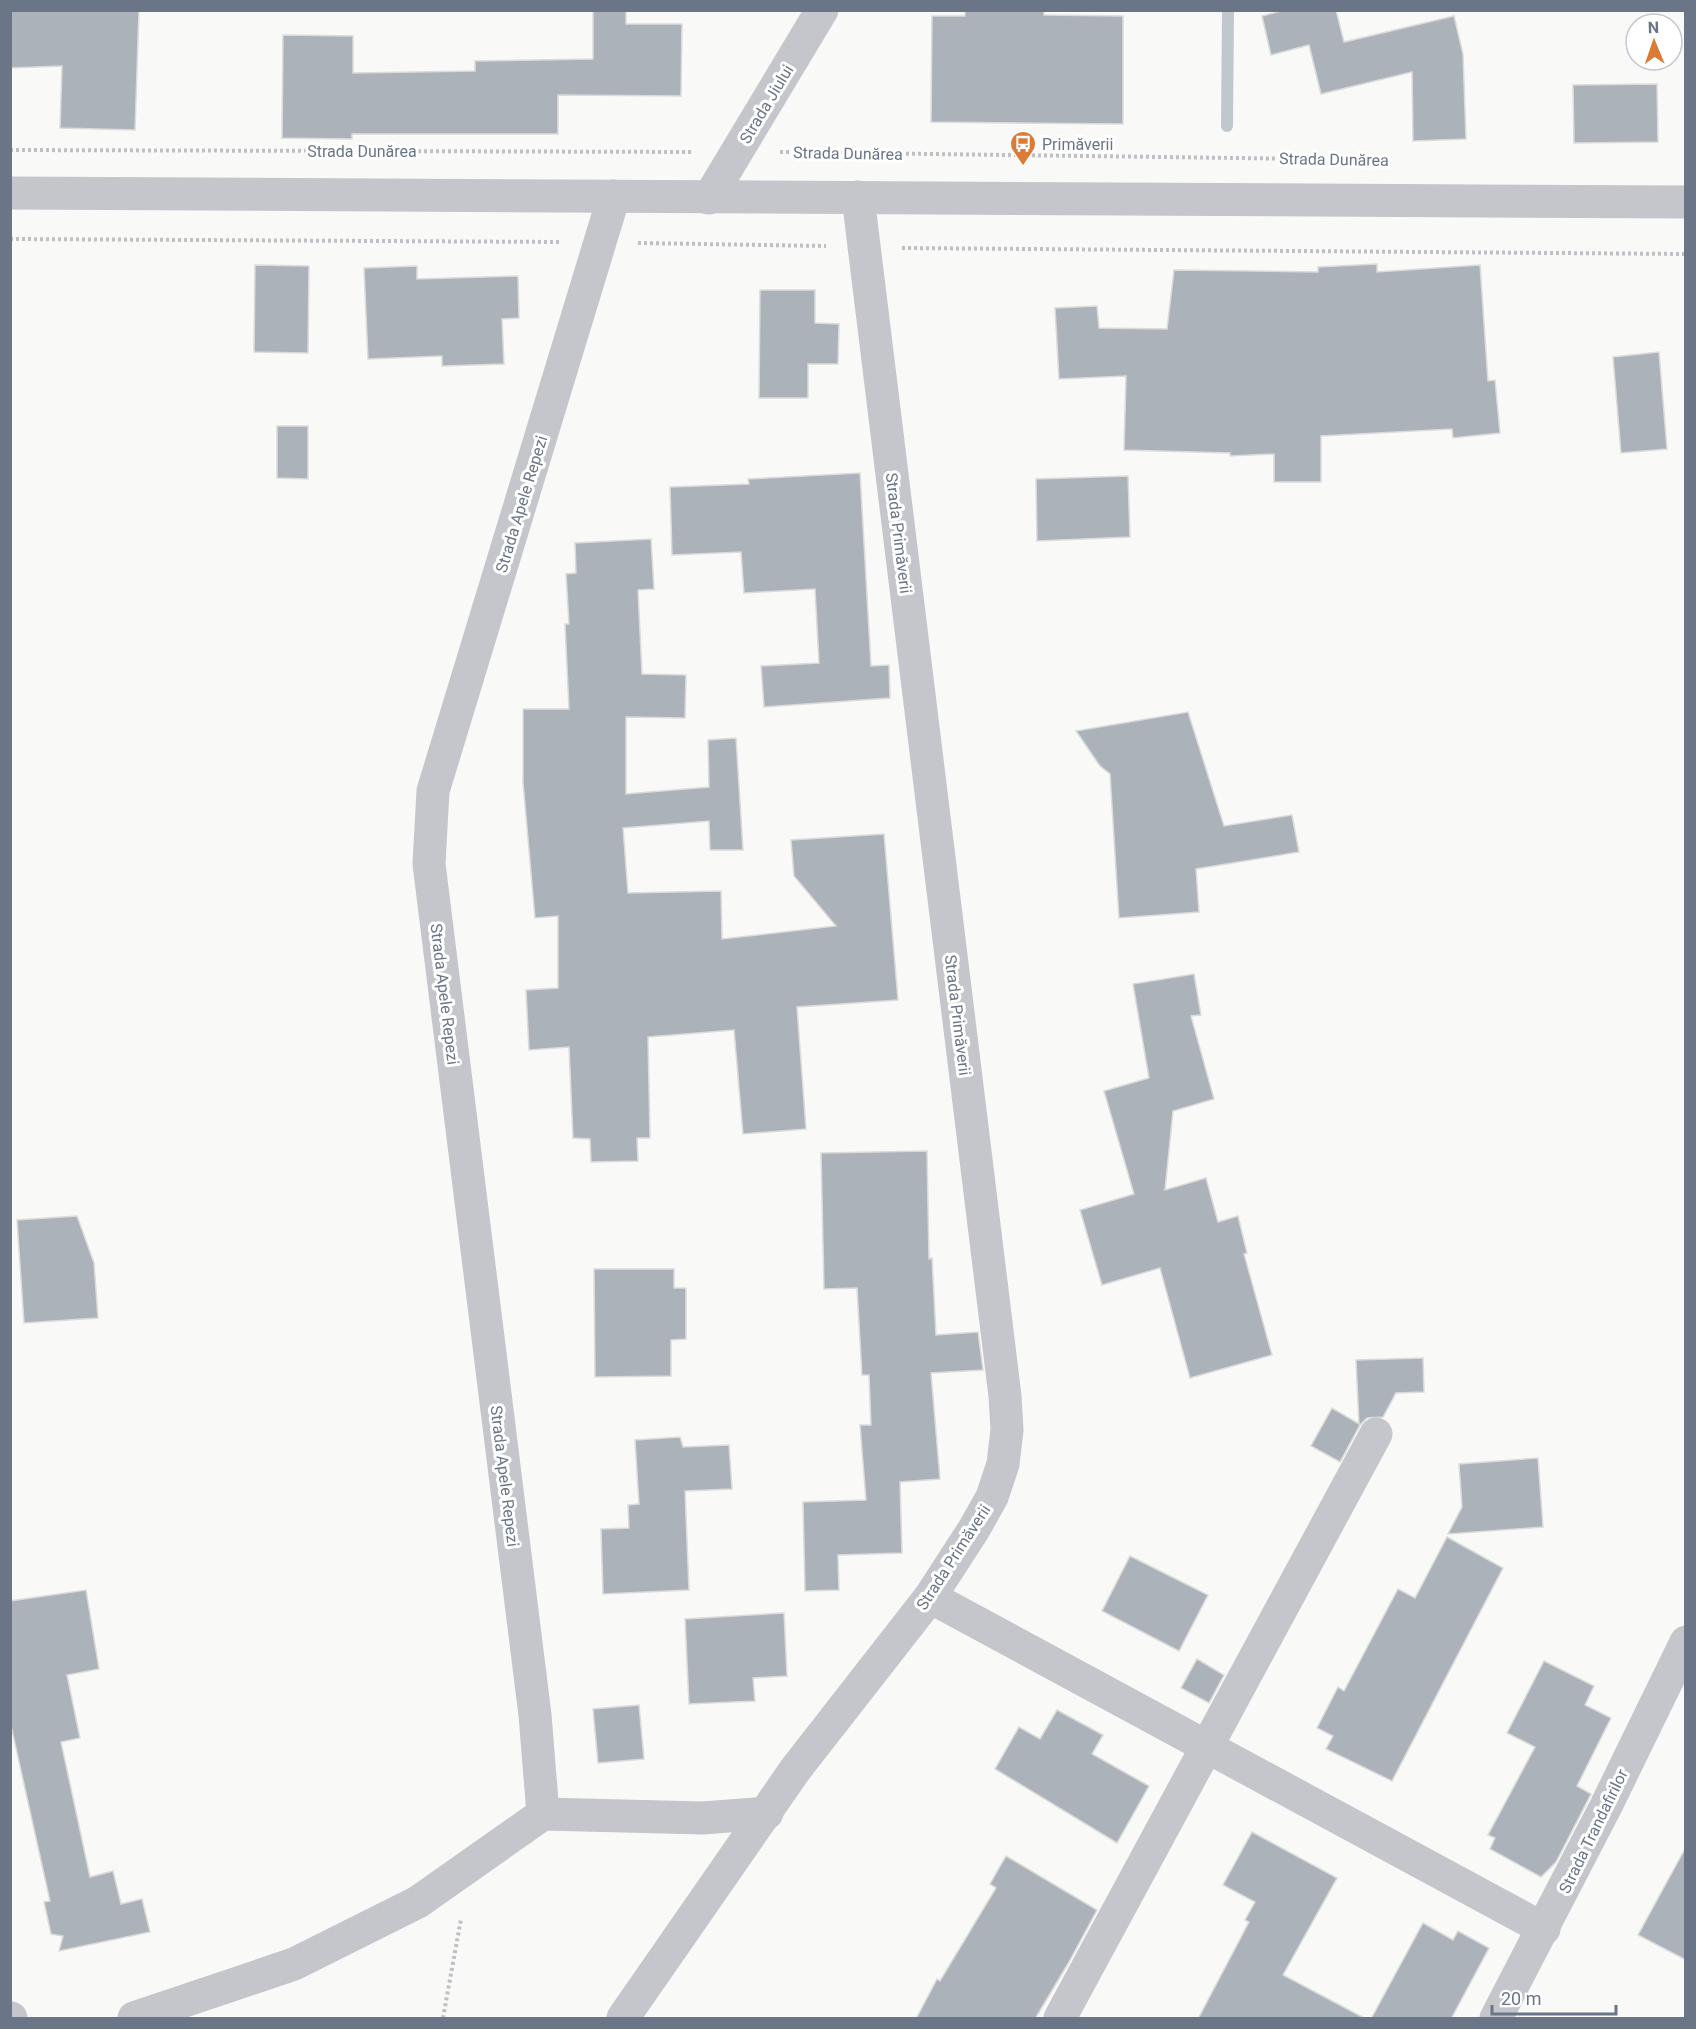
<svg xmlns="http://www.w3.org/2000/svg" width="1696" height="2029" font-family="Roboto,sans-serif">
  <style>
    .lines { fill: none; stroke-linecap: round; stroke-linejoin: round }
    .stream { stroke: #c0c7cd; stroke-width: 12 }
    .building { fill: #acb2ba; stroke: #dbdbda; stroke-width: 1.5 }
    .path { stroke: #bec0c3; stroke-width: 4; stroke-dasharray: 3 3; stroke-linecap: butt }
    .minor { stroke: #c4c6cb; stroke-width: 33 }
    .tertiary { stroke: #c4c6cb; stroke-width: 33 }
    .labels { text-anchor: middle; stroke-width: 6; stroke-linejoin: round; paint-order: stroke }
    .street-label { font-size: 16px; fill: #6a7587; stroke: #fff }
    .poi-label { font-size: 16px; fill: #6a7587; stroke: #fff; text-anchor: start }
  </style>
  <rect width="100%" height="100%" fill="#f9f9f8"/>
  <g class="lines">
    <path class="stream" d="M 1227,126 L 1228,10"/>
  </g>
  <g class="building">
    <path d="M 10,10 L 139,10 L 135,130 L 60,128 L 62,66 L 10,68 Z"/>
    <path d="M 593,10 L 626,10 L 626,24 L 682,24 L 681,96 L 558,95 L 558,134 L 352,134 L 352,139 L 282,138 L 283,35 L 353,36 L 353,73 L 475,71 L 475,61 L 593,59 Z"/>
    <path d="M 965,10 L 1044,10 L 1044,15 L 1123,16 L 1123,124 L 931,122 L 932,16 L 965,16 Z"/>
    <path d="M 1285,10 L 1336,10 L 1344,42 L 1454,16 L 1463,54 L 1466,139 L 1413,141 L 1412,72 L 1321,94 L 1309,45 L 1271,55 L 1262,16 Z"/>
    <path d="M 1657,84 L 1658,142 L 1574,143 L 1573,85 Z"/>
    <path d="M 1377,264 L 1377,272 L 1480,265 L 1488,381 L 1495,380 L 1500,433 L 1453,438 L 1452,429 L 1321,436 L 1321,482 L 1274,482 L 1274,454 L 1230,456 L 1230,453 L 1124,450 L 1126,376 L 1059,379 L 1055,308 L 1097,306 L 1099,328 L 1167,329 L 1174,270 L 1318,272 L 1318,267 Z"/>
    <path d="M 255,265 L 309,266 L 308,353 L 254,352 Z"/>
    <path d="M 417,266 L 417,279 L 518,276 L 519,318 L 502,319 L 504,364 L 442,366 L 442,356 L 368,359 L 364,268 Z"/>
    <path d="M 760,290 L 815,290 L 815,323 L 839,324 L 838,364 L 808,364 L 808,398 L 759,398 Z"/>
    <path d="M 1659,352 L 1667,449 L 1621,453 L 1613,357 Z"/>
    <path d="M 277,426 L 308,426 L 308,479 L 277,478 Z"/>
    <path d="M 860,473 L 871,666 L 889,665 L 890,698 L 764,707 L 761,666 L 819,663 L 815,589 L 744,593 L 741,552 L 672,555 L 670,487 L 749,484 L 748,479 Z"/>
    <path d="M 1128,476 L 1130,537 L 1037,541 L 1036,479 Z"/>
    <path d="M 651,539 L 654,589 L 638,590 L 642,674 L 686,675 L 685,718 L 626,717 L 626,794 L 709,787 L 708,740 L 736,738 L 743,850 L 710,850 L 709,821 L 623,828 L 628,893 L 721,891 L 722,939 L 836,926 L 794,876 L 791,840 L 884,834 L 898,1000 L 797,1007 L 806,1129 L 743,1134 L 734,1030 L 648,1037 L 650,1138 L 637,1138 L 638,1161 L 591,1162 L 590,1139 L 573,1138 L 569,1047 L 529,1050 L 526,990 L 558,988 L 558,916 L 535,918 L 523,782 L 523,709 L 569,709 L 565,624 L 569,624 L 566,574 L 576,573 L 575,543 Z"/>
    <path d="M 1188,712 L 1224,826 L 1292,815 L 1299,852 L 1196,869 L 1199,912 L 1119,918 L 1110,774 L 1100,766 L 1076,731 Z"/>
    <path d="M 1194,974 L 1201,1015 L 1191,1016 L 1214,1099 L 1173,1111 L 1165,1190 L 1206,1178 L 1218,1222 L 1238,1216 L 1247,1253 L 1244,1254 L 1272,1355 L 1190,1378 L 1160,1268 L 1102,1285 L 1080,1210 L 1134,1194 L 1104,1091 L 1149,1078 L 1133,984 Z"/>
    <path d="M 927,1151 L 929,1259 L 932,1258 L 936,1335 L 978,1332 L 983,1370 L 931,1373 L 940,1479 L 900,1482 L 902,1553 L 838,1555 L 839,1590 L 805,1591 L 803,1502 L 866,1500 L 860,1425 L 871,1425 L 869,1375 L 862,1375 L 857,1288 L 824,1289 L 821,1153 Z"/>
    <path d="M 77,1216 L 94,1263 L 98,1318 L 24,1323 L 17,1220 Z"/>
    <path d="M 594,1269 L 674,1269 L 674,1288 L 686,1288 L 686,1339 L 671,1340 L 671,1376 L 595,1377 Z"/>
    <path d="M 1423,1358 L 1424,1392 L 1396,1393 L 1383,1417 L 1367,1418 L 1360,1425 L 1340,1462 L 1311,1446 L 1332,1408 L 1359,1424 L 1356,1360 Z"/>
    <path d="M 680,1437 L 683,1447 L 729,1445 L 732,1489 L 685,1491 L 689,1590 L 603,1594 L 601,1529 L 629,1528 L 628,1505 L 639,1504 L 635,1440 Z"/>
    <path d="M 1538,1458 L 1543,1527 L 1448,1534 L 1462,1507 L 1459,1464 Z"/>
    <path d="M 1447,1537 L 1503,1568 L 1392,1781 L 1326,1749 L 1333,1736 L 1317,1728 L 1338,1687 L 1344,1691 L 1398,1589 L 1415,1598 Z"/>
    <path d="M 1130,1556 L 1208,1595 L 1179,1651 L 1102,1611 Z"/>
    <path d="M 86,1590 L 99,1669 L 67,1675 L 80,1738 L 61,1742 L 90,1877 L 113,1871 L 121,1904 L 142,1899 L 150,1932 L 59,1951 L 63,1936 L 51,1934 L 44,1902 L 50,1901 L 10,1721 L 10,1601 Z"/>
    <path d="M 784,1613 L 787,1676 L 753,1678 L 755,1701 L 689,1704 L 685,1619 Z"/>
    <path d="M 1197,1659 L 1224,1675 L 1209,1703 L 1181,1688 Z"/>
    <path d="M 1544,1661 L 1594,1686 L 1585,1705 L 1611,1718 L 1577,1786 L 1591,1794 L 1556,1862 L 1541,1877 L 1490,1849 L 1495,1838 L 1488,1835 L 1535,1747 L 1507,1733 Z"/>
    <path d="M 639,1705 L 644,1759 L 598,1763 L 593,1709 Z"/>
    <path d="M 1057,1710 L 1103,1735 L 1092,1754 L 1149,1786 L 1117,1843 L 995,1769 L 1019,1727 L 1040,1739 Z"/>
    <path d="M 1252,1832 L 1337,1878 L 1283,1975 L 1366,2019 L 1198,2019 L 1249,1922 L 1245,1920 L 1255,1902 L 1223,1885 Z"/>
    <path d="M 1686,1847 L 1686,1960 L 1638,1935 Z"/>
    <path d="M 1006,1856 L 1097,1910 L 1069,1962 L 1035,2019 L 916,2019 L 937,1979 L 940,1981 L 996,1888 L 990,1884 Z"/>
    <path d="M 1423,1923 L 1453,1940 L 1458,1931 L 1489,1948 L 1451,2019 L 1371,2019 Z"/>
  </g>
  <g class="lines">
    <g class="path">
      <path d="M 10,150 L 692,152"/>
      <path d="M 780,152 L 1313,159"/>
      <path d="M 10,239 L 562,242"/>
      <path d="M 638,243 L 826,246"/>
      <path d="M 902,248 L 1686,254"/>
      <path d="M 443,2018 L 461,1919"/>
    </g>
    <g class="minor">
      <path d="M 709,198 L 822,10"/>
      <path d="M 930,1597 L 1544,1929"/>
      <path d="M 543,1814 L 535,1715 L 429,864 L 433,791 L 614,196"/>
      <path d="M 10,2018 L 11,2018"/>
      <path d="M 134,2018 L 294,1964 L 418,1902 L 543,1814 L 703,1818 L 767,1813"/>
      <path d="M 623,2018 L 795,1770 L 930,1597 L 974,1529 L 992,1497 L 1003,1464 L 1007,1430 L 1005,1396 L 858,197"/>
      <path d="M 1060,2018 L 1376,1434"/>
      <path d="M 1496,2018 L 1606,1806 L 1686,1642"/>
    </g>
    <path class="tertiary" d="M 10,193 L 1686,202"/>
  </g>
  <defs>
    <symbol id="bus-pin" viewBox="-11 -11 22 30"><path d="M0 17L-7.5 6A9.5 9.5 0 1 1 7.5 6Z" fill="#da7c37" stroke="#fff"/><path d="M-5-6H5V4H4V6H2V4H-2V6H-4V4H-5ZM-3.5-4V0h7V-4ZM-3.5 1.2v1.5H-2V1.2ZM2 1.2v1.5H3.5V1.2Z" fill="#fff"/></symbol>
  </defs>
  <g fill-rule="evenodd">
    <use href="#bus-pin" x="1008" y="129" width="30" height="40"/>
  </g>
  <g class="labels">
    <g class="street-label">
      <text transform="translate(766 104) rotate(-59)" y="6">Strada Jiului</text>
      <text x="362" y="157">Strada Dunărea</text>
      <text transform="translate(848 153) rotate(1)" y="6">Strada Dunărea</text>
      <text transform="translate(1334 159) rotate(1)" y="6">Strada Dunărea</text>
      <text transform="translate(521 504) rotate(-73)" y="6">Strada Apele Repezi</text>
      <text transform="translate(899 533) rotate(83)" y="6">Strada Primăverii</text>
      <text transform="translate(445 994) rotate(83)" y="6">Strada Apele Repezi</text>
      <text transform="translate(958 1015) rotate(83)" y="6">Strada Primăverii</text>
      <text transform="translate(505 1476) rotate(83)" y="6">Strada Apele Repezi</text>
      <text transform="translate(953 1557) rotate(-57)" y="6">Strada Primăverii</text>
      <text transform="translate(1593 1831) rotate(-64)" y="6">Strada Trandafirilor</text>
    </g>
    <g class="poi-label">
      <text x="1042" y="150">Primăverii</text>
    </g>
  </g>
  <rect width="1696" height="2029" fill="none" stroke="#6a7587" stroke-width="24"/>
  <g transform="translate(1654 42) rotate(358)"><circle r="28" fill="#ffffff" stroke="#c3c8cf" stroke-width="1.5"/>
  <path d="M0-4.5L10 22L0 15L-10 22Z" fill="#da7c37"/>
  <text y="-9" font-size="16" font-weight="bold" text-anchor="middle" fill="#6a7587">N</text>
  </g>
  <path d="M1492 2005v9h124v-9" fill="none" stroke="#6a7587" stroke-width="3"/>
  <text x="1501" y="2005" font-size="18" fill="#6a7587" stroke="#ffffff" stroke-width="4.5" paint-order="stroke">20 m</text>
</svg>
